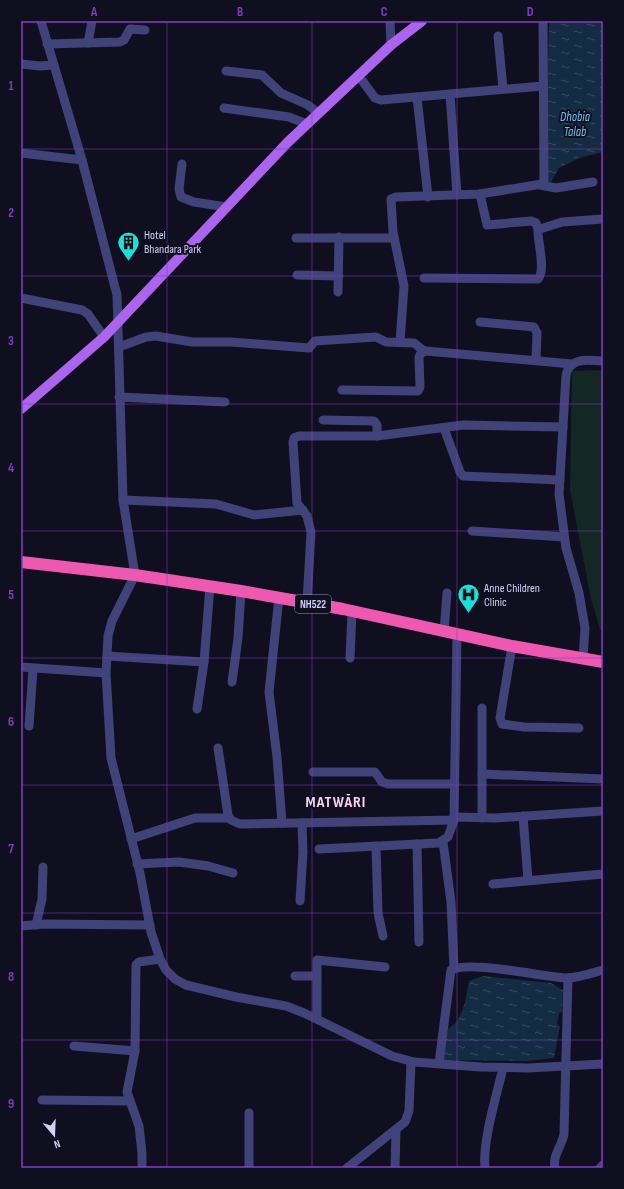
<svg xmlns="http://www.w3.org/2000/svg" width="624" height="1189" font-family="'Sofia Sans Condensed',sans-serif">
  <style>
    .green { fill: #132825 }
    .water { fill: url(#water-ripples) }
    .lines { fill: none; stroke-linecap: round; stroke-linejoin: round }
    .minor { stroke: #3f4379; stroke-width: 9 }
    .major { stroke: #ab64ee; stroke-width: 10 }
    .highway { stroke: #ed59b1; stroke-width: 12 }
    .grid { fill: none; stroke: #843cc5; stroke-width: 1; stroke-opacity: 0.55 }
    .labels { text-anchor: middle; stroke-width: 4; stroke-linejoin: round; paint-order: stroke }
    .shield { fill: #100f1f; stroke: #9797b8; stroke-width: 1 }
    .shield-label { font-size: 11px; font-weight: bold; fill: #d1d1fa }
    .poi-label { font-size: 12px; fill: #d1d1fa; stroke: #100f1f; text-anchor: start }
    .water-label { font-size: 13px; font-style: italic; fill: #6ac1ef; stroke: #100f1f }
    .district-label { font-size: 16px; font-weight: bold; letter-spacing: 1px; fill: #fad3f1; stroke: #100f1f }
    .neatline { fill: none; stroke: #843cc5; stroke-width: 1.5 }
    .grid-label { font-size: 13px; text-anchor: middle; font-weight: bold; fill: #843cc5 }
  </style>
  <defs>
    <pattern id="water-ripples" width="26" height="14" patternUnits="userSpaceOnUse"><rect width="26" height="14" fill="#142c43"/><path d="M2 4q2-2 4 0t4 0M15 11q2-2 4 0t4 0" fill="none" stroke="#354a5f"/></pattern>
  </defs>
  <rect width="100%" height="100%" fill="#100f1f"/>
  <path class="green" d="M 603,370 L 603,630 L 600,629 L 591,599 L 570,490 L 572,371 Z"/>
  <g class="water">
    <path d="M 549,21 L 603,21 L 603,152 L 579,158 L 559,168 L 551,182 L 545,182 Z"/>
    <path d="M 483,976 L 551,983 L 563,990 L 562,1012 L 559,1013 L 557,1025 L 560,1026 L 554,1058 L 527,1061 L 443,1060 L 448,1029 C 464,1020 466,997 469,981 Z"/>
  </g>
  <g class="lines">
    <g class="minor">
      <path d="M 41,21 L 82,160 L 117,295 L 123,500 L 135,575 L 112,621 L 108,636 L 106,673 L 111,758 L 140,873 L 151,932 L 160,959 L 166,970 L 175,979 L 186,985 L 236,997 L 286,1006 L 304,1013 L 392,1056 L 414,1062 L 481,1067 L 528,1068 L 603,1064"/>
      <path d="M 390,21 L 391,45"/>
      <path d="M 498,36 L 503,89"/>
      <path d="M 88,43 L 92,21"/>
      <path d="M 47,44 L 120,42 L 124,40 L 130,29 L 145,30"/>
      <path d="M 21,64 L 40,66 L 54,65"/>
      <path d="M 226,71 L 262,75 L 281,93 L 308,105 L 318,113"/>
      <path d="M 358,75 L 375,98 L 381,100 L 543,86"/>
      <path d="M 450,94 L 457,195"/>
      <path d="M 417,97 L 428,197"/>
      <path d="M 224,108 L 289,117 L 307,124"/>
      <path d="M 21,153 L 82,160"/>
      <path d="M 182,164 L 179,189 L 181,197 L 194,202 L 226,207"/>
      <path d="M 540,185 L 556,188 L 593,182"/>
      <path d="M 480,194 L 487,225 L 531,221 L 536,223 L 538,230"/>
      <path d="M 296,238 L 394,238"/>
      <path d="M 297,275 L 339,276"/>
      <path d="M 424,278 L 538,279 C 546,271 538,243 538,232 L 540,229 L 562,222 L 603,219"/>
      <path d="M 338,292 L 339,237"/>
      <path d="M 21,298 L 82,310 L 88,314 L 104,337"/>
      <path d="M 480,322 L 534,327 L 537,333 L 536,360"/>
      <path d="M 400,342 L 404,286 L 393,232 L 391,199 L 396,197 L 480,194 L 542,184 L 544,180 L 543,21"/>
      <path d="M 119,347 L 146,337 L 156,336 L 192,342 L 231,342 L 309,348 L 315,341 L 376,337 L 386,342 L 414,343 L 424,351"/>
      <path d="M 342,390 L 418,391 L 420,387 L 419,357 L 421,353 L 426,351 L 572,364"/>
      <path d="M 119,397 L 225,402"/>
      <path d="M 323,420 L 374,421 L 377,425 L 377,436"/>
      <path d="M 444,428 L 460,472 L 463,476 L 560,480"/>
      <path d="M 123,500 L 216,504 L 254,515 L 303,510"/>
      <path d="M 472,531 L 564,537"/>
      <path d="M 279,597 L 269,692 L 277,757 L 282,823"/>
      <path d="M 307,603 L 311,532 L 307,516 L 297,503 L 293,442 L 294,438 L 299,436 L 377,436 L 463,425 L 563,427"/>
      <path d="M 444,632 L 447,593"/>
      <path d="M 512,646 L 500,718 L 502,724 L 524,727 L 579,728"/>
      <path d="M 107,656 L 204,662"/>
      <path d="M 350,658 L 352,612"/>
      <path d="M 583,658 L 585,628 L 579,593 L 566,548 L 559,494 L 566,375 C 570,357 588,360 603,361"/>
      <path d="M 21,667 L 106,673"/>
      <path d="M 232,682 L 238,638 L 241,591"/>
      <path d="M 197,709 L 204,662 L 210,586"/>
      <path d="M 29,726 L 33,669"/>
      <path d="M 218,748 L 228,815 L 231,820 L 240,824 L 454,820 L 457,634"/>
      <path d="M 313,772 L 375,772 L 382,782 L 388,784 L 455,784"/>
      <path d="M 482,774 L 603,779"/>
      <path d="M 523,816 L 528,880"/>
      <path d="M 455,817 L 495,818 L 603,811"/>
      <path d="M 482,818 L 482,708"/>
      <path d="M 131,839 L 195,818 L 229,818"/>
      <path d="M 443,842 L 451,902 L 454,969"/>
      <path d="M 417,844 L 419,942"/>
      <path d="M 376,846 L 378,913 L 383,936"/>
      <path d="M 319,849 L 438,843 L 448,837 L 454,820"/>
      <path d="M 137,864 L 179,862 L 208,866 L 233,873"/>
      <path d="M 493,884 L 603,874"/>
      <path d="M 300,901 L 303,852 L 302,823"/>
      <path d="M 36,925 L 42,899 L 43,867"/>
      <path d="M 21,926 L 44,924 L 150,925"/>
      <path d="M 295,976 L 317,976"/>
      <path d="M 317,1018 L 317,960 L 385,967"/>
      <path d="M 74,1046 L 135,1051"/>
      <path d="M 439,1063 L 451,970 C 469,960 543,977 567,978 C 578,978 592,973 603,970"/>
      <path d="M 42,1100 L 130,1101"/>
      <path d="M 249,1113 L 249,1168"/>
      <path d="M 142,1168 L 142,1153 L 139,1126 L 127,1092 L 135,1051 L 136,965 L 139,962 L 160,959"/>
      <path d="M 347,1168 L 405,1122 L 409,1111 L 411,1062"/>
      <path d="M 395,1168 L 396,1130"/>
      <path d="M 485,1168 C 482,1142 497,1094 503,1068"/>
      <path d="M 555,1168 C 552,1156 562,1146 564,1134 L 568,978"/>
      <path d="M 600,1168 L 603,1165"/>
    </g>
    <path class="major" d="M 21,409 L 104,337 L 288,142 L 391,45 L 422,21"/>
    <path class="highway" d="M 21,562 L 135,575 L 241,591 L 343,609 L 512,646 L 603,662"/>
  </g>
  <path class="grid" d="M 167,21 L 167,1168M 312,21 L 312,1168M 457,21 L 457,1168M 21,149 L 603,149M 21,276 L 603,276M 21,404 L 603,404M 21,531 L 603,531M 21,658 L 603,658M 21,785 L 603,785M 21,913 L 603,913M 21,1040 L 603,1040"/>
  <defs>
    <symbol id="building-pin" viewBox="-11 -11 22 30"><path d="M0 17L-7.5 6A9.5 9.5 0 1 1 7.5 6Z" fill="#18e0dd" stroke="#100f1f"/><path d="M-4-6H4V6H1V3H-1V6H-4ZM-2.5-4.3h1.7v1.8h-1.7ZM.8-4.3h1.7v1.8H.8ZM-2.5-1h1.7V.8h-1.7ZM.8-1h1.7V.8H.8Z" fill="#111"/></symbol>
    <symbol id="hospital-pin" viewBox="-11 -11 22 30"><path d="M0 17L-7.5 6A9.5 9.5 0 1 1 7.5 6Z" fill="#18e0dd" stroke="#100f1f"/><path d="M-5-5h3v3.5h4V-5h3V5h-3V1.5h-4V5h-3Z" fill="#111"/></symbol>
  </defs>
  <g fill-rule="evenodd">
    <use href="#building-pin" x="116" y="230" width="25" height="34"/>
    <use href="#hospital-pin" x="456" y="582" width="25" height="34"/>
  </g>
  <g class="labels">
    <rect class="shield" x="295" y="595" width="36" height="18" rx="3"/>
    <g class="shield-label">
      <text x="313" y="608">NH522</text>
    </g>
    <g class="poi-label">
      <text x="144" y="239">Hotel<tspan x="144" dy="14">Bhandara Park</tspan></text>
      <text x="484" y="592">Anne Children<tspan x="484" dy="14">Clinic</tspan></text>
    </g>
    <g class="water-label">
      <text x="575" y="121">Dhobia<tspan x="575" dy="15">Talab</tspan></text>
    </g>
    <g class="district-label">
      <text x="336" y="807">MATWĀRI</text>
    </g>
  </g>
  <rect width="624" height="1189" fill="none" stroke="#100f1f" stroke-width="44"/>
  <g transform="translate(54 1135) rotate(161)" stroke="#100f1f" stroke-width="3" paint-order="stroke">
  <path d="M0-3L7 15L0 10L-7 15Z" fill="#d1d1fa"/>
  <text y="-6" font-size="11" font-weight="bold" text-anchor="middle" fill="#d1d1fa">N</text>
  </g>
  <rect x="22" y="22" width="580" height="1145" class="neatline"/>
  <g class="grid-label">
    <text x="94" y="16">A</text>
    <text x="240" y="16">B</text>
    <text x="384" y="16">C</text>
    <text x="530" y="16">D</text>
    <text x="11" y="90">1</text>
    <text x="11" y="217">2</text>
    <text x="11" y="345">3</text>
    <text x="11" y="472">4</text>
    <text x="11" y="599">5</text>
    <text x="11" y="726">6</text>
    <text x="11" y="853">7</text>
    <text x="11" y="981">8</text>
    <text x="11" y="1108">9</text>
  </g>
</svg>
